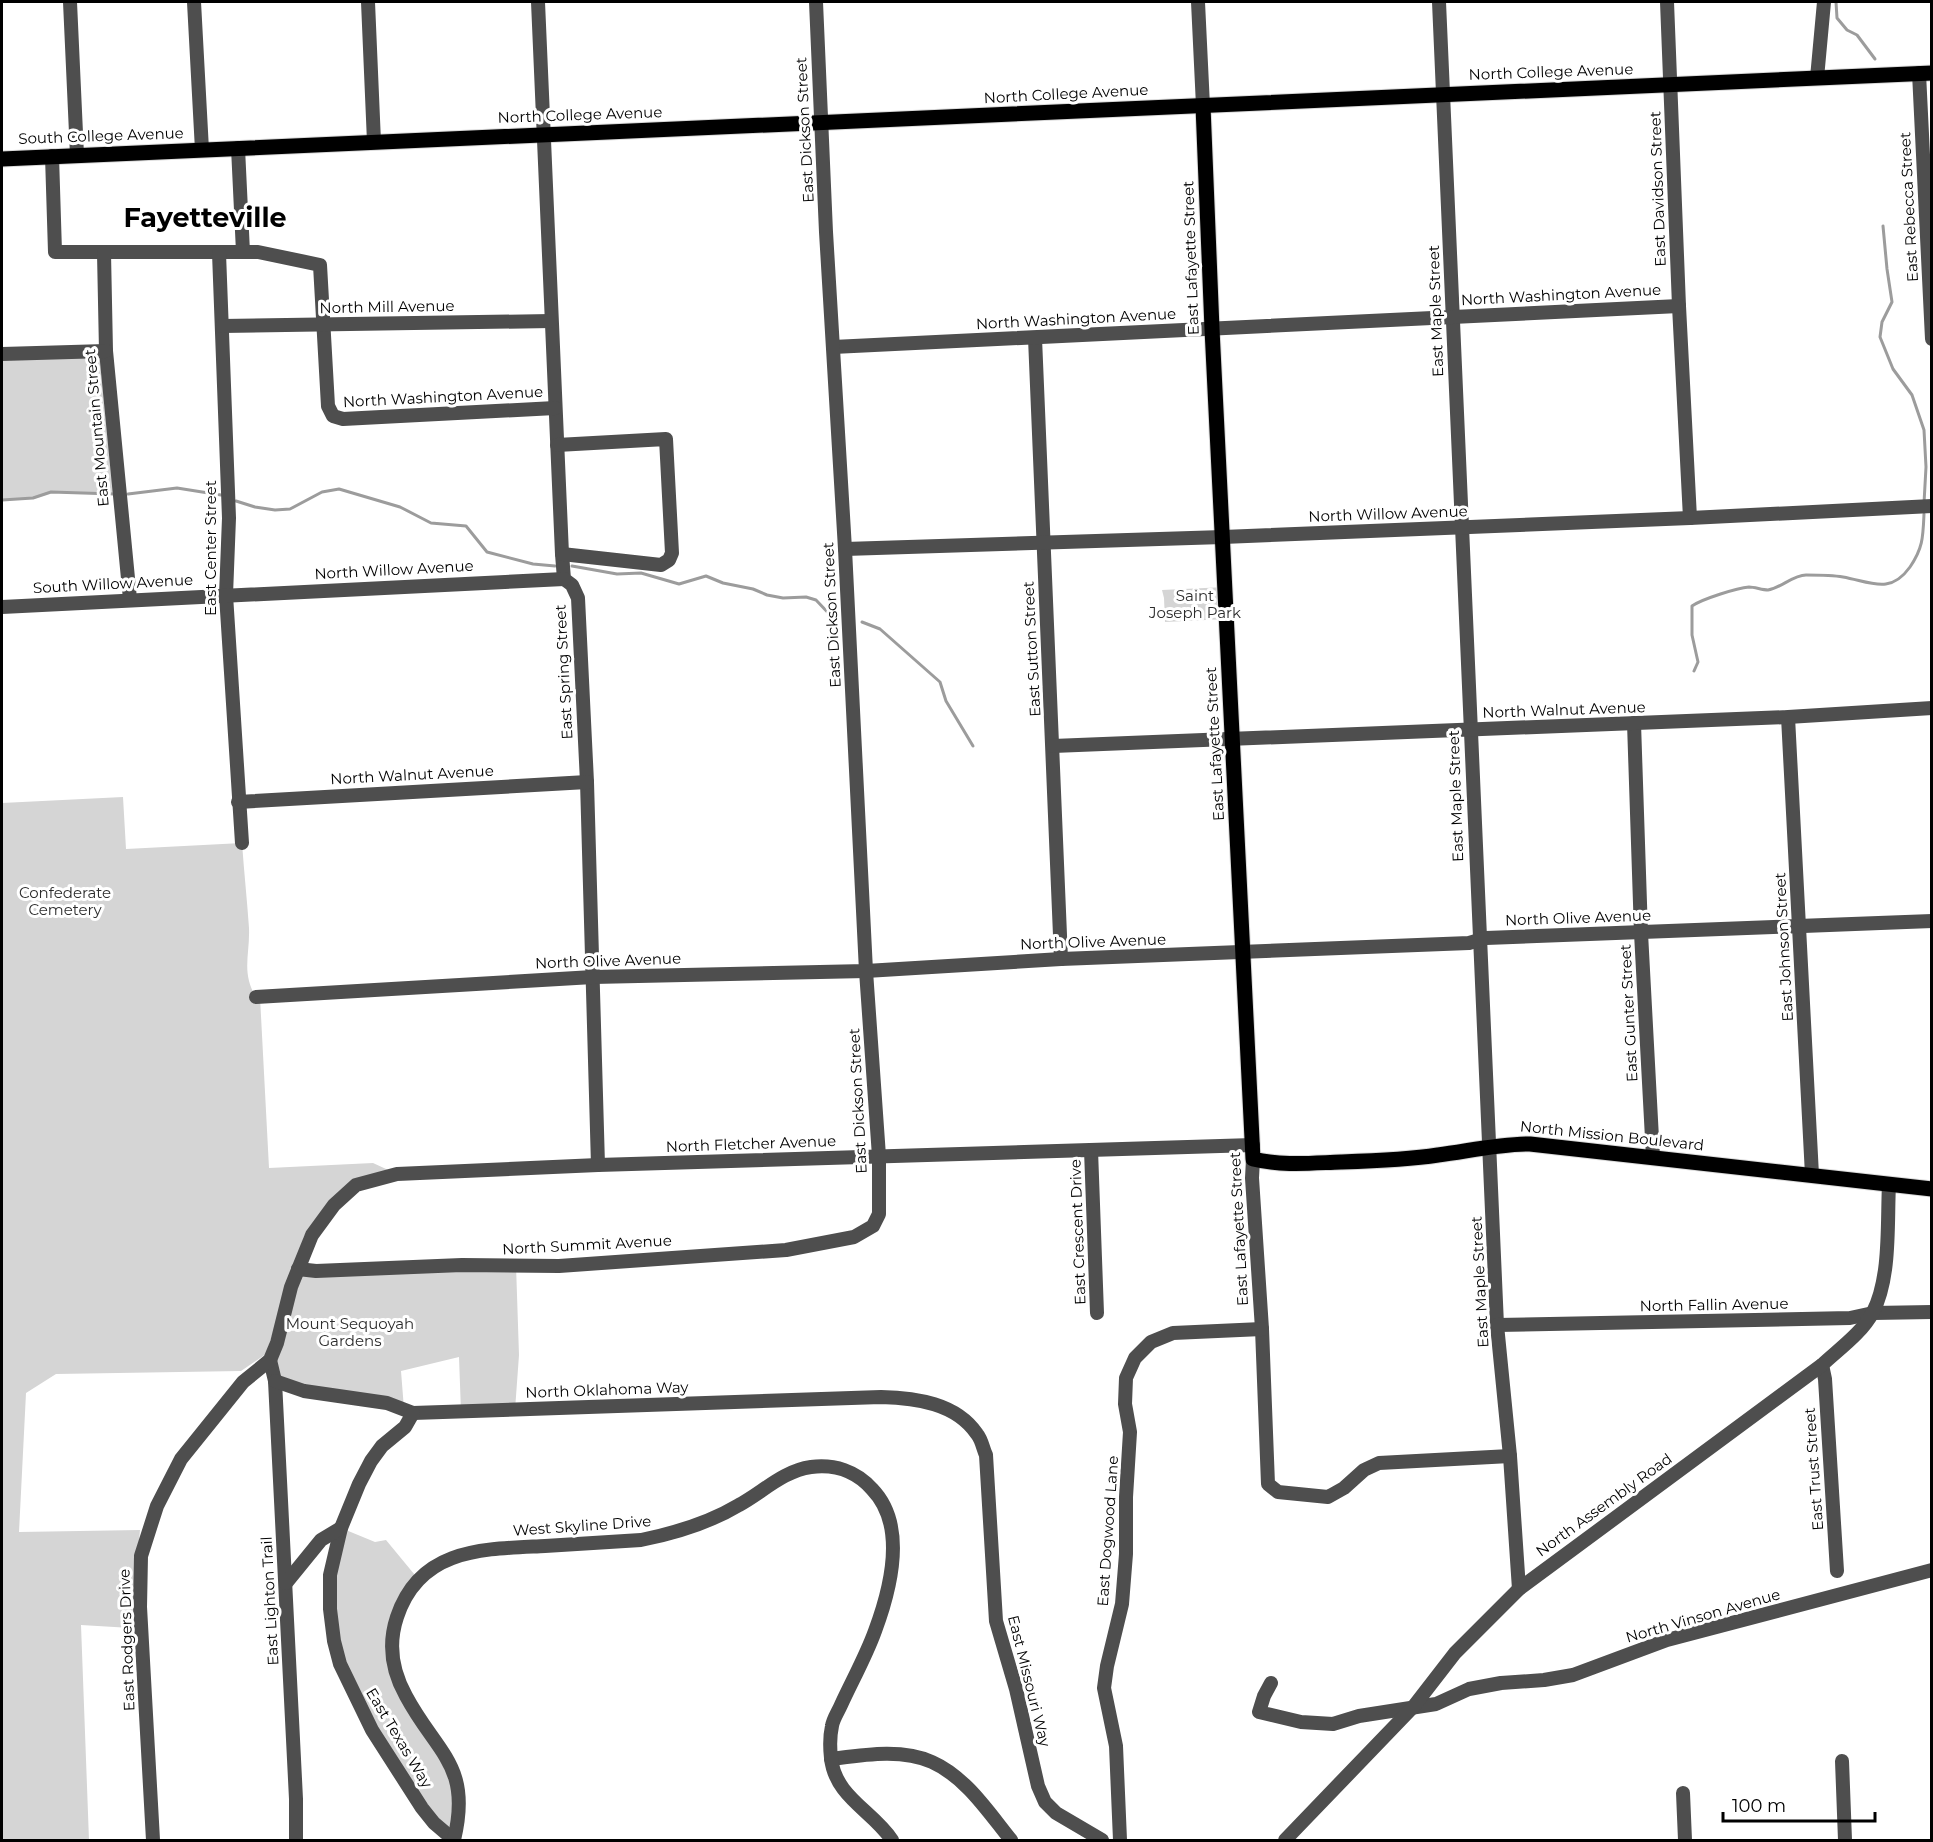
<svg xmlns="http://www.w3.org/2000/svg" width="1933" height="1842" font-family="Montserrat,sans-serif">
  <style>
    .green { fill: #d5d5d5 }
    .lines { fill: none; stroke-linecap: round; stroke-linejoin: round }
    .stream { stroke: #9c9c9c; stroke-width: 3 }
    .major-casing { stroke: #dbdbdb; stroke-width: 17 }
    .minor { stroke: #4e4e4e; stroke-width: 14 }
    .major { stroke: #000; stroke-width: 15 }
    .labels { text-anchor: middle; stroke-width: 6; stroke-linejoin: round; paint-order: stroke }
    .street-label { font-size: 15px; fill: #000; stroke: #fff }
    .park-label { font-size: 15px; fill: #2c2c2c; stroke: #fff }
    .town-label { font-size: 27px; font-weight: bold; fill: #000; stroke: #fff }
  </style>
  <rect width="100%" height="100%" fill="#fff"/>
  <g class="green">
    <path d="M 106,351 L 120,494 L 51,492 L 33,498 L 2,500 L 2,355 Z"/>
    <path d="M 1226,587 L 1227,619 L 1165,622 L 1164,598 L 1162,590 Z"/>
    <path d="M 123,797 L 126,849 L 242,843 C 244,871 247,900 249,928 C 250,955 241,972 256,997 L 260,997 L 269,1168 L 373,1163 L 397,1174 L 345,1187 L 304,1236 L 266,1354 L 241,1371 L 56,1374 L 26,1393 L 19,1532 L 140,1530 L 131,1628 L 81,1625 L 89,1840 L 2,1840 L 2,803 Z"/>
    <path d="M 516,1265 L 519,1355 L 515,1410 L 461,1412 L 459,1357 L 401,1371 L 404,1409 L 275,1381 L 277,1343 L 298,1269 Z"/>
    <path d="M 341,1528 L 375,1542 L 386,1540 L 419,1580 L 400,1606 L 394,1666 L 453,1769 L 454,1840 L 432,1820 L 348,1684 L 330,1609 Z"/>
  </g>
  <g class="lines">
    <g class="stream">
      <path d="M 1836,2 L 1837,18 L 1847,30 L 1857,35 L 1875,59"/>
      <path d="M 1883,226 L 1887,269 L 1892,302 L 1882,322 L 1880,337 L 1893,369 L 1912,395 L 1924,430 L 1926,467 L 1924,503"/>
      <path d="M 128,494 L 177,488 L 221,495"/>
      <path d="M 2,500 L 33,498 L 51,492 L 114,494"/>
      <path d="M 236,501 L 255,507 L 275,510 L 290,509 L 322,492 L 339,489 L 400,507 L 431,523 L 466,526 L 487,552 L 533,564 L 555,566"/>
      <path d="M 572,566 L 617,574 L 641,573 L 679,584 L 706,576 L 723,583 L 753,589 L 767,595 L 783,598 L 806,597 L 816,600 L 834,619"/>
      <path d="M 862,622 L 880,629 L 940,682 L 946,701 L 973,746"/>
      <path d="M 1694,671 L 1698,662 L 1692,635 L 1692,606 C 1702,599 1737,588 1749,587 C 1755,587 1762,590 1768,590 C 1781,588 1793,575 1806,575 C 1818,575 1832,575 1843,577 C 1871,582 1890,595 1910,567 C 1923,548 1923,537 1924,514"/>
    </g>
    <defs>
      <g id="major">
        <path d="M 1203,106 L 1212,329 L 1253,1159 C 1283,1166 1311,1163 1341,1162 C 1373,1161 1406,1160 1438,1155 C 1469,1151 1499,1144 1530,1144 L 1932,1189"/>
        <path d="M 2,159 L 1932,73"/>
      </g>
    </defs>
    <use href="#major" class="major-casing"/>
    <g class="minor">
      <path d="M 70,2 L 77,155"/>
      <path d="M 194,2 L 202,150"/>
      <path d="M 368,2 L 374,142"/>
      <path d="M 538,2 L 562,554 L 564,579 L 572,585 L 578,598 L 587,782 L 598,1165"/>
      <path d="M 1198,2 L 1203,106"/>
      <path d="M 1439,2 L 1497,1325 L 1510,1456 L 1519,1589"/>
      <path d="M 1667,2 L 1679,306 L 1690,518"/>
      <path d="M 1919,73 L 1932,339"/>
      <path d="M 1817,78 L 1824,2"/>
      <path d="M 238,148 L 243,252"/>
      <path d="M 52,156 L 55,252 L 258,252 L 320,265 L 328,406 L 333,416 L 343,419 L 555,408"/>
      <path d="M 104,253 L 106,351 L 130,599"/>
      <path d="M 219,253 L 229,518 L 226,595 L 242,843"/>
      <path d="M 222,326 L 551,321"/>
      <path d="M 1035,338 L 1061,959"/>
      <path d="M 833,347 L 1679,306"/>
      <path d="M 2,354 L 106,351"/>
      <path d="M 557,445 L 666,439 L 672,553 L 669,560 L 661,565 L 562,554"/>
      <path d="M 845,549 L 1223,537 L 1690,518 L 1932,506"/>
      <path d="M 2,607 L 564,579"/>
      <path d="M 1788,717 L 1812,1175"/>
      <path d="M 1634,723 L 1641,933 L 1653,1157"/>
      <path d="M 1053,746 L 1788,717 L 1932,708"/>
      <path d="M 238,802 L 587,782"/>
      <path d="M 256,997 L 593,977 L 866,971 L 1061,959 L 1469,943 L 1486,938 L 1932,921"/>
      <path d="M 1091,1150 L 1097,1313"/>
      <path d="M 1253,1159 L 1252,1178 L 1262,1329 L 1268,1484 L 1278,1492 L 1328,1497 L 1344,1488 L 1364,1470 L 1379,1463 L 1510,1456"/>
      <path d="M 298,1269 L 316,1271 L 462,1265 L 559,1266 L 786,1250 L 854,1237 L 873,1226 L 879,1214 L 879,1156 L 866,971 L 845,549 L 826,232 L 816,2"/>
      <path d="M 1497,1325 L 1850,1318 L 1873,1313 L 1932,1312"/>
      <path d="M 270,1360 L 275,1381 L 296,1799 L 296,1840"/>
      <path d="M 1822,1365 L 1825,1379 L 1837,1571"/>
      <path d="M 275,1381 L 304,1391 L 387,1403 L 413,1413 L 881,1397 C 916,1398 956,1403 977,1434 C 982,1440 983,1449 986,1455 L 996,1621 L 1016,1689 L 1038,1786 L 1045,1802 L 1056,1813 L 1102,1840"/>
      <path d="M 413,1413 L 405,1427 L 382,1446 L 371,1461 L 359,1484 L 341,1528 L 330,1575 L 330,1609 L 334,1641 L 340,1664 L 372,1730 L 422,1808 L 434,1823 L 454,1840"/>
      <path d="M 286,1583 L 321,1540 L 341,1528"/>
      <path d="M 1271,1683 L 1264,1696 L 1259,1712 L 1301,1722 L 1333,1724 L 1359,1716 L 1436,1704 L 1469,1689 L 1501,1683 L 1544,1680 L 1573,1675 L 1667,1640 L 1932,1570"/>
      <path d="M 831,1759 C 862,1755 902,1748 932,1762 C 966,1777 989,1813 1011,1840"/>
      <path d="M 1842,1761 L 1845,1840"/>
      <path d="M 1683,1793 L 1685,1840"/>
      <path d="M 153,1840 L 140,1607 L 141,1556 L 157,1506 L 181,1459 L 243,1382 L 270,1360 L 277,1343 L 291,1287 L 312,1235 L 334,1205 L 356,1185 L 397,1174 L 598,1165 L 1253,1145"/>
      <path d="M 454,1840 C 472,1765 437,1754 406,1696 C 392,1671 388,1644 397,1617 C 420,1547 485,1549 545,1546 C 577,1544 609,1542 641,1540 C 676,1533 709,1523 739,1505 C 763,1492 783,1471 811,1467 C 834,1464 856,1471 872,1489 C 907,1525 891,1588 875,1631 C 866,1656 852,1681 841,1705 C 838,1712 833,1719 832,1726 C 830,1735 830,1749 831,1758 C 835,1797 873,1811 892,1840"/>
      <path d="M 1120,1840 L 1116,1746 L 1104,1688 L 1107,1666 L 1122,1604 L 1126,1554 L 1126,1497 L 1130,1432 L 1125,1404 L 1126,1378 L 1135,1358 L 1151,1342 L 1173,1333 L 1262,1329"/>
      <path d="M 1285,1840 L 1414,1706 L 1455,1653 L 1519,1589 L 1822,1365 C 1839,1349 1862,1333 1873,1312 C 1891,1277 1887,1223 1889,1184"/>
    </g>
    <use href="#major" class="major"/>
  </g>
  <g class="labels">
    <g class="street-label">
      <text transform="translate(1551 72) rotate(-2)" y="5">North College Avenue</text>
      <text transform="translate(1066 94) rotate(-3)" y="5">North College Avenue</text>
      <text transform="translate(580 115) rotate(-2)" y="5">North College Avenue</text>
      <text transform="translate(805 130) rotate(-93)" y="5">East Dickson Street</text>
      <text transform="translate(101 136) rotate(-2)" y="5">South College Avenue</text>
      <text transform="translate(1658 189) rotate(-92)" y="5">East Davidson Street</text>
      <text transform="translate(1909 207) rotate(-93)" y="5">East Rebecca Street</text>
      <text transform="translate(1191 258) rotate(-92)" y="5">East Lafayette Street</text>
      <text transform="translate(1561 295) rotate(-3)" y="5">North Washington Avenue</text>
      <text transform="translate(387 307) rotate(-1)" y="5">North Mill Avenue</text>
      <text transform="translate(1436 311) rotate(-92)" y="5">East Maple Street</text>
      <text transform="translate(1076 319) rotate(-3)" y="5">North Washington Avenue</text>
      <text transform="translate(443 397) rotate(-3)" y="5">North Washington Avenue</text>
      <text transform="translate(97 428) rotate(-95)" y="5">East Mountain Street</text>
      <text transform="translate(1388 514) rotate(-2)" y="5">North Willow Avenue</text>
      <text transform="translate(211 548) rotate(-90)" y="5">East Center Street</text>
      <text transform="translate(394 570) rotate(-3)" y="5">North Willow Avenue</text>
      <text transform="translate(113 584) rotate(-3)" y="5">South Willow Avenue</text>
      <text transform="translate(832 615) rotate(-93)" y="5">East Dickson Street</text>
      <text transform="translate(1032 649) rotate(-93)" y="5">East Sutton Street</text>
      <text transform="translate(564 672) rotate(-93)" y="5">East Spring Street</text>
      <text transform="translate(1564 710) rotate(-2)" y="5">North Walnut Avenue</text>
      <text transform="translate(1215 744) rotate(-93)" y="5">East Lafayette Street</text>
      <text transform="translate(412 775) rotate(-3)" y="5">North Walnut Avenue</text>
      <text transform="translate(1456 796) rotate(-92)" y="5">East Maple Street</text>
      <text transform="translate(1578 918) rotate(-2)" y="5">North Olive Avenue</text>
      <text transform="translate(1093 942) rotate(-2)" y="5">North Olive Avenue</text>
      <text transform="translate(1784 947) rotate(-93)" y="5">East Johnson Street</text>
      <text transform="translate(608 961) rotate(-2)" y="5">North Olive Avenue</text>
      <text transform="translate(1629 1013) rotate(-93)" y="5">East Gunter Street</text>
      <text transform="translate(858 1101) rotate(-93)" y="5">East Dickson Street</text>
      <text transform="translate(1612 1136) rotate(6)" y="5">North Mission Boulevard</text>
      <text transform="translate(751 1144) rotate(-2)" y="5">North Fletcher Avenue</text>
      <text transform="translate(1239 1229) rotate(-93)" y="5">East Lafayette Street</text>
      <text transform="translate(1078 1232) rotate(-92)" y="5">East Crescent Drive</text>
      <text transform="translate(587 1245) rotate(-3)" y="5">North Summit Avenue</text>
      <text transform="translate(1480 1282) rotate(-93)" y="5">East Maple Street</text>
      <text transform="translate(1714 1305) rotate(-1)" y="5">North Fallin Avenue</text>
      <text transform="translate(607 1390) rotate(-2)" y="5">North Oklahoma Way</text>
      <text transform="translate(1814 1469) rotate(-94)" y="5">East Trust Street</text>
      <text transform="translate(1604 1505) rotate(-36)" y="5">North Assembly Road</text>
      <text transform="translate(582 1526) rotate(-4)" y="5">West Skyline Drive</text>
      <text transform="translate(1108 1531) rotate(-86)" y="5">East Dogwood Lane</text>
      <text transform="translate(270 1601) rotate(-93)" y="5">East Lighton Trail</text>
      <text transform="translate(1703 1616) rotate(-16)" y="5">North Vinson Avenue</text>
      <text transform="translate(127 1640) rotate(-92)" y="5">East Rodgers Drive</text>
      <text transform="translate(1029 1681) rotate(76)" y="5">East Missouri Way</text>
      <text transform="translate(399 1738) rotate(59)" y="5">East Texas Way</text>
    </g>
    <g class="park-label">
      <text x="1195" y="601">Saint<tspan x="1195" dy="17">Joseph Park</tspan></text>
      <text x="65" y="898">Confederate<tspan x="65" dy="17">Cemetery</tspan></text>
      <text x="350" y="1329">Mount Sequoyah<tspan x="350" dy="17">Gardens</tspan></text>
    </g>
    <g class="town-label">
      <text x="205" y="227">Fayetteville</text>
    </g>
  </g>
  <rect width="1933" height="1842" fill="none" stroke="#000000" stroke-width="6"/>
  <path d="M1723 1812v9h152v-9" fill="none" stroke="#000000" stroke-width="3"/>
  <text x="1732" y="1812" font-size="18" fill="#000000" stroke="#ffffff" stroke-width="4.5" paint-order="stroke">100 m</text>
</svg>
